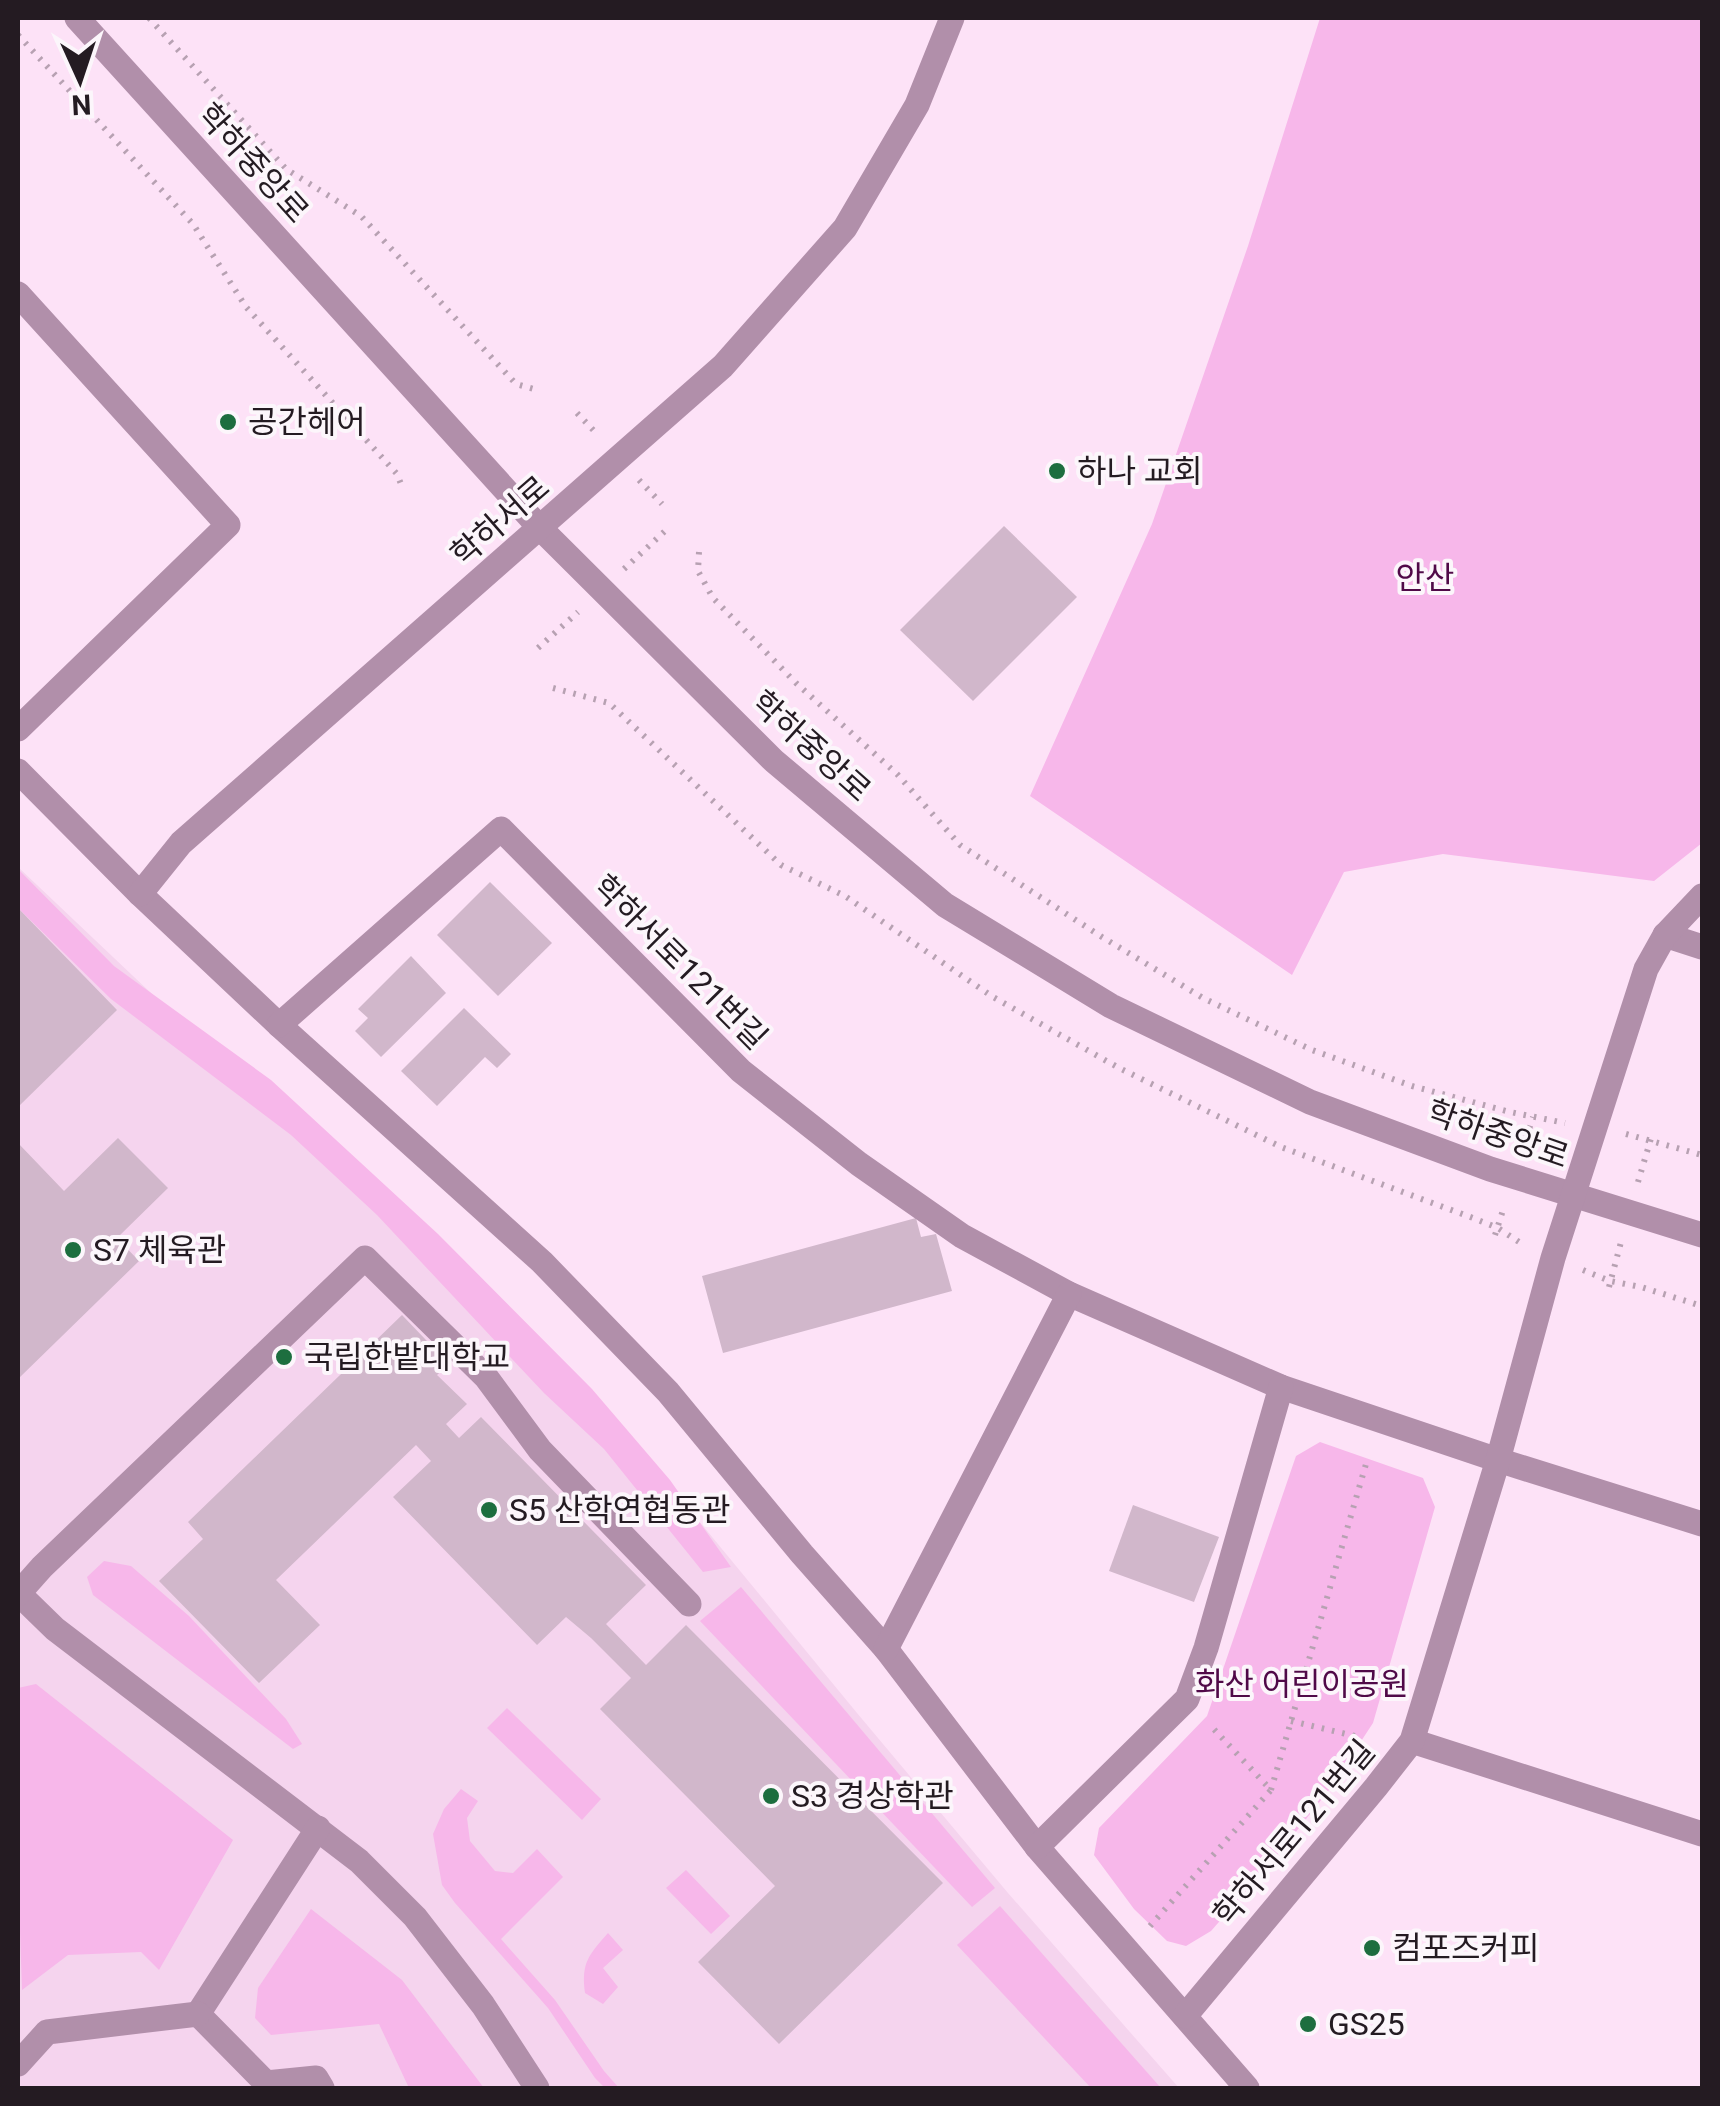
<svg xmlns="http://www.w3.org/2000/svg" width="1720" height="2106" font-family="Roboto,'Noto Sans KR',sans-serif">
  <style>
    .built { fill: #f5d4ee }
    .green { fill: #f7b7ea }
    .building { fill: #d1b7cb }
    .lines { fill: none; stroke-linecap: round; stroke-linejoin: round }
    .path { stroke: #b7a1b2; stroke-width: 6; stroke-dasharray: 2.5 8; stroke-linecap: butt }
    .minor { stroke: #b18faa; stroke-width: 25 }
    .poi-dot { fill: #1d6e3f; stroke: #fcf6fb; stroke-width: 4 }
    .labels { text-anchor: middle; stroke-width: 8; stroke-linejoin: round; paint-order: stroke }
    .street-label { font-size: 32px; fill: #241b22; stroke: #fcf6fb }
    .poi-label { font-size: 32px; fill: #241b22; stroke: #fcf6fb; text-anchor: start }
    .park-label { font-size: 32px; fill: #500948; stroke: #fcf6fb }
  </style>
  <rect width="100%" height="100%" fill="#fde2f7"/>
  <path class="built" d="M 18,867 L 666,1481 L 857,1713 L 1008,1893 L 1179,2088 L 18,2088 Z"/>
  <g class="green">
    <path d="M 1320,18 L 1702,18 L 1702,843 L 1654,881 L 1443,854 L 1344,872 L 1292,975 L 1030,796 L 1152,524 L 1248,246 Z"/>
    <path d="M 18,869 L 114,966 L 271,1080 L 438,1234 L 592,1389 L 670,1480 L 731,1567 L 703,1572 L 604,1449 L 544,1393 L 377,1215 L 291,1135 L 111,999 L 18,908 Z"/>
    <path d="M 1320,1442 L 1423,1478 L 1435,1507 L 1373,1723 L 1329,1790 L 1276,1857 L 1211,1931 L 1186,1946 L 1167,1941 L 1134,1909 L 1094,1855 L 1099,1828 L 1207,1716 L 1296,1456 Z"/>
    <path d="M 104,1561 L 131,1566 L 189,1616 L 286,1719 L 302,1744 L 293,1749 L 93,1595 L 87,1577 Z"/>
    <path d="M 741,1587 L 995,1888 L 972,1907 L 700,1621 Z"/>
    <path d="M 36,1684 L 233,1840 L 159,1970 L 141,1952 L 68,1955 L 22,1990 L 18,1873 L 18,1688 Z"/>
    <path d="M 507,1708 L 601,1799 L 582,1820 L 487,1728 Z"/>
    <path d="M 461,1789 L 478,1801 L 467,1818 L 470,1841 L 495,1871 L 513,1873 L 537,1849 L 563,1877 L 501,1939 L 555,2000 L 604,2071 L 619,2088 L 605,2088 L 595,2078 L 548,2008 L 455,1903 L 442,1885 L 433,1834 L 444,1809 Z"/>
    <path d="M 686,1870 L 730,1916 L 711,1934 L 666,1888 Z"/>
    <path d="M 1000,1906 L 1161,2088 L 1091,2088 L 957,1945 Z"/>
    <path d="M 311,1909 L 402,1980 L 484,2088 L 409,2088 L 379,2024 L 271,2035 L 255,2018 L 258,1988 Z"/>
    <path d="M 608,1933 L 623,1950 L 603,1968 L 618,1987 L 603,2004 L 585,1993 C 581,1962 589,1955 608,1933 Z"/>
  </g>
  <g class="building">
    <path d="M 1004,526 L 1077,597 L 973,701 L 900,630 Z"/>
    <path d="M 490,882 L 552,943 L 498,996 L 437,935 Z"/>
    <path d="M 18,908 L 117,1010 L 18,1107 Z"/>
    <path d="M 411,956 L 446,993 L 381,1057 L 355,1031 L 368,1018 L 358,1009 Z"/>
    <path d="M 464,1008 L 511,1054 L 497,1068 L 485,1057 L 437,1106 L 401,1071 Z"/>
    <path d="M 118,1138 L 168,1188 L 117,1238 L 139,1261 L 18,1379 L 18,1143 L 64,1191 Z"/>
    <path d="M 916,1218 L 921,1237 L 936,1234 L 952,1291 L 723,1353 L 702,1276 Z"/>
    <path d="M 402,1315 L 449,1364 L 437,1375 L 467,1404 L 446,1424 L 459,1438 L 481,1417 L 646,1585 L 606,1624 L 646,1665 L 686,1625 L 943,1883 L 779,2044 L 698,1962 L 775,1886 L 600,1709 L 631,1678 L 591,1638 L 566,1617 L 537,1645 L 393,1497 L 431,1461 L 416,1445 L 276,1580 L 320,1625 L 259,1683 L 159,1581 L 203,1539 L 188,1522 Z"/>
    <path d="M 1133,1505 L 1219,1537 L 1194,1602 L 1109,1571 Z"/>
  </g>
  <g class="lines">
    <g class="path">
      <path d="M 149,18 L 286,169 L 361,216 L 516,384 L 534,389"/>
      <path d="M 18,35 L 193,224 L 246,307 L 397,474 L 403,489"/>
      <path d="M 577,413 L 597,434"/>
      <path d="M 639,480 L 662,504"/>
      <path d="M 699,552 L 698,571 L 713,598 L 796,683 L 897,774 L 960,845 L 1102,937 L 1203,998 L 1312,1050 L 1412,1086 L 1510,1112 L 1565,1123"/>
      <path d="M 624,569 L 665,531"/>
      <path d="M 538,648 L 578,612"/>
      <path d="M 553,688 L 609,703 L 781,865 L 845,896 L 993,997 L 1119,1068 L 1281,1147 L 1473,1218 L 1498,1228 L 1525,1246"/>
      <path d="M 1626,1134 L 1702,1155"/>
      <path d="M 1523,1148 L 1533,1117"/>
      <path d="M 1638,1182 L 1652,1135"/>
      <path d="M 1495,1235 L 1504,1207"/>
      <path d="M 1583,1270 L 1610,1281 L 1641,1287 L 1702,1306"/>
      <path d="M 1609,1287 L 1621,1242"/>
      <path d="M 1291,1721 L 1355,1736"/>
      <path d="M 1271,1790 L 1366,1464"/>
      <path d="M 1150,1926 L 1271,1790 L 1209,1724"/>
    </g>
    <g class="minor">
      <path d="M 77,18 L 540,528 L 774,761 L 945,905 L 1111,1006 L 1310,1102 L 1490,1169 L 1702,1235"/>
      <path d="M 18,294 L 228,525 L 18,729"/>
      <path d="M 18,771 L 140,894 L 279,1025 L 542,1262 L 668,1392 L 802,1554 L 886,1649 L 1037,1847 L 1247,2088"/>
      <path d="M 140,894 L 181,843 L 723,366 L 845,228 L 917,105 L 952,18"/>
      <path d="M 1665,935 L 1702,947"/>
      <path d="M 279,1025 L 501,829 L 741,1071 L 859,1164 L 962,1236 L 1069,1294 L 1281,1387 L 1498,1460 L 1702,1524"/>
      <path d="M 18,1593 L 55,1629 L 359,1861 L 415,1917 L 483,2005 L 537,2088"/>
      <path d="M 18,1594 L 42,1567 L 365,1258 L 486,1377 L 540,1450 L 689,1604"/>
      <path d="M 886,1649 L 1069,1294"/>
      <path d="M 1412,1741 L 1702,1834"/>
      <path d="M 1037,1847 L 1187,1699 L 1206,1648 L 1281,1387"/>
      <path d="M 198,2014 L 318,1828"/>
      <path d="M 198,2014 L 266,2083 L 316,2078 L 322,2088"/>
      <path d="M 1185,2016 L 1376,1787 L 1412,1741 L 1498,1460 L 1553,1258 L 1646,969 L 1665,935 L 1702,896"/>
      <path d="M 18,2064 L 47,2032 L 198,2014"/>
    </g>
  </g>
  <g class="poi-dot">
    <circle cx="228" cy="422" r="10"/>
    <circle cx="1057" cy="471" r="10"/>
    <circle cx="73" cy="1250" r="10"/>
    <circle cx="284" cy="1357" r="10"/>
    <circle cx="489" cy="1510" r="10"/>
    <circle cx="771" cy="1796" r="10"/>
    <circle cx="1372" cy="1948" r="10"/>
    <circle cx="1308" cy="2024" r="10"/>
  </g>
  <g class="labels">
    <g class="street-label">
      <text transform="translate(253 163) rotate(48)" y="11">학하중앙로</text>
      <text transform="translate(500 521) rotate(-41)" y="11">학하서로</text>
      <text transform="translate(811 746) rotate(42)" y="11">학하중앙로</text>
      <text transform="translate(680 962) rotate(45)" y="11">학하서로121번길</text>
      <text transform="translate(1498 1134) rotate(19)" y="11">학하중앙로</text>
      <text transform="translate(1294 1833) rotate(-50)" y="11">학하서로121번길</text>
    </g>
    <g class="poi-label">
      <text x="248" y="433">공간헤어</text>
      <text x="1077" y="482">하나 교회</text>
      <text x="93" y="1261">S7 체육관</text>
      <text x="304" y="1368">국립한밭대학교</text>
      <text x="509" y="1521">S5 산학연협동관</text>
      <text x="791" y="1807">S3 경상학관</text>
      <text x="1392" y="1959">컴포즈커피</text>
      <text x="1328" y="2035">GS25</text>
    </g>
    <g class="park-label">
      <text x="1425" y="589">안산</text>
      <text x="1302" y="1695">화산 어린이공원</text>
    </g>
  </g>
  <rect width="1720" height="2106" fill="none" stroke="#241b22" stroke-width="40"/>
  <g transform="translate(80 80) rotate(177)" stroke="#fcf6fb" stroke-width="8" paint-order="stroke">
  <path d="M0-8L18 38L0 25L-18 38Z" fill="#241b22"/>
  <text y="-15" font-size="28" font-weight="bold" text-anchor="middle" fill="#241b22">N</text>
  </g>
</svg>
